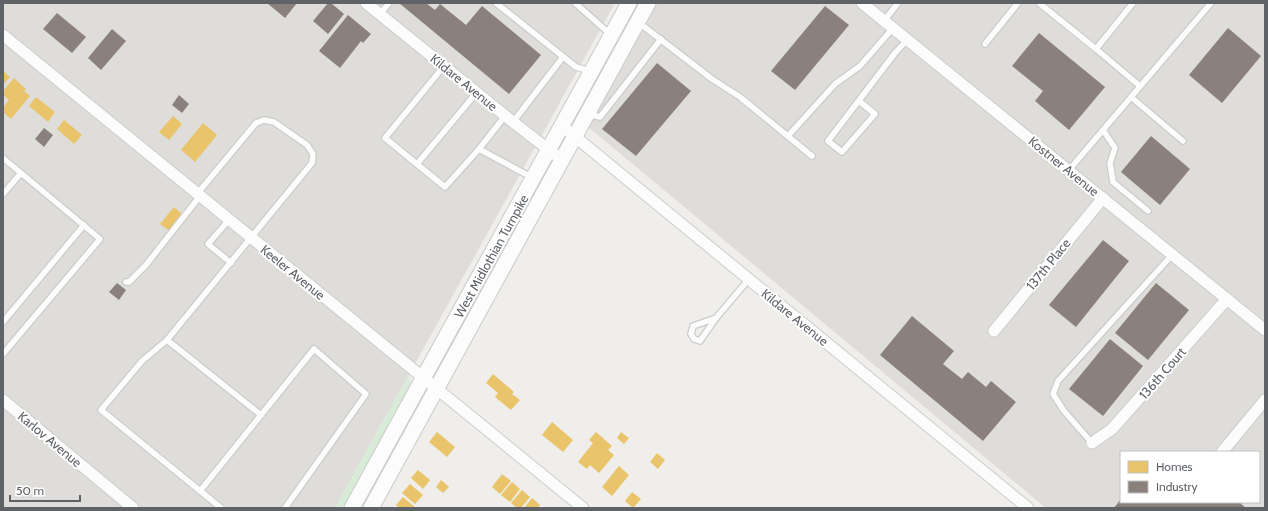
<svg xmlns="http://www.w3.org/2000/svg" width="1268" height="511" font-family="Cabin,sans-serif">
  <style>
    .industrial { fill: #dfddda; fill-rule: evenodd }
    .green { fill: #d8ebd6 }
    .homes { fill: #e9c46a }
    .industry { fill: #8a817c }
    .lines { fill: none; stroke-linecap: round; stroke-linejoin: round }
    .service-casing { stroke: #cbcccc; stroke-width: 8 }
    .minor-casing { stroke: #cbcccc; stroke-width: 13 }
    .secondary-casing { stroke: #cacacb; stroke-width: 17 }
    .service { stroke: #fdfcfc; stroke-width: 5.5 }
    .minor { stroke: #fdfcfc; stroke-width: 11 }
    .secondary { stroke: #fdfcfc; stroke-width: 15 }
    .labels { text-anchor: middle; stroke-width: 4; stroke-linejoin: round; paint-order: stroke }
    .street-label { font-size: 13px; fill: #5f6368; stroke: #fff }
  </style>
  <rect width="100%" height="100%" fill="#efeeea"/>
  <g class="industrial">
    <path d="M 3,3 L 615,3 L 335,508 L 3,508 Z"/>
    <path d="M 655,3 L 1265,3 L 1265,508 L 1046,508 L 587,126 ZM 1121,452 L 1259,452 L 1259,502 L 1121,502 Z"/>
  </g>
  <path class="green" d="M 409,375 L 411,383 L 407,393 L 346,508 L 335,508 Z"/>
  <g class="homes">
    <path d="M 3,71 L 10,77 L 3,85 Z"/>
    <path d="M 14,78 L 26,89 L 24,91 L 30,96 L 11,119 L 3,112 L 3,108 L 9,100 L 3,95 L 3,91 Z"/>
    <path d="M 36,97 L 55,112 L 48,122 L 29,106 Z"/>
    <path d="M 173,116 L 182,124 L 169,140 L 159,132 Z"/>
    <path d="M 64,120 L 82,135 L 74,144 L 57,129 Z"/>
    <path d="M 203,123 L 217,135 L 195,162 L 181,150 Z"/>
    <path d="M 174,207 L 183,215 L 170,231 L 160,224 Z"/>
    <path d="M 493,374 L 514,392 L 512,394 L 520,400 L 511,410 L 495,397 L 498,393 L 486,383 Z"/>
    <path d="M 552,422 L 573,440 L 563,452 L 542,435 Z"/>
    <path d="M 437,432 L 455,447 L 447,457 L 429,442 Z"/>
    <path d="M 596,432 L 612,446 L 608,450 L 614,455 L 599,473 L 590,465 L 587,469 L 578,462 L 593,443 L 589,440 Z"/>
    <path d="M 621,432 L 629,438 L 624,444 L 617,438 Z"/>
    <path d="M 657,453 L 665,460 L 658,469 L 650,462 Z"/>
    <path d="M 619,466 L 629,475 L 612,496 L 602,487 Z"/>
    <path d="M 418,470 L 430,480 L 423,489 L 411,478 Z"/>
    <path d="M 502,474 L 511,481 L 500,494 L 492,487 Z"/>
    <path d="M 441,480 L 449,487 L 443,493 L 436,487 Z"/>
    <path d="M 512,482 L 520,489 L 510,502 L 501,495 Z"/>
    <path d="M 410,484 L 423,495 L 415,504 L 402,493 Z"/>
    <path d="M 522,490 L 530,497 L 521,508 L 517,508 L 511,503 Z"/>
    <path d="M 632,492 L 641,499 L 633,508 L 625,501 Z"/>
    <path d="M 403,497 L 416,508 L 399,508 L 396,505 Z"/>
    <path d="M 532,498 L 540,505 L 538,508 L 524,508 Z"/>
  </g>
  <g class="industry">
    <path d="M 267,3 L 297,3 L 285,18 Z"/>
    <path d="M 328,3 L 331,3 L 344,14 L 328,34 L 313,21 Z"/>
    <path d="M 399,3 L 426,3 L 435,10 L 440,4 L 466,25 L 482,6 L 541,55 L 509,94 Z"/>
    <path d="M 825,6 L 849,25 L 795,90 L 771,71 Z"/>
    <path d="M 57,13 L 86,37 L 72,53 L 43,29 Z"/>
    <path d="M 348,15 L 371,34 L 363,43 L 361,41 L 340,68 L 319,51 Z"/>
    <path d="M 1228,28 L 1261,56 L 1222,103 L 1189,75 Z"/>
    <path d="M 112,29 L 126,41 L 101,70 L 88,58 Z"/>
    <path d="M 1039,33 L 1105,87 L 1069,130 L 1035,101 L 1043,91 L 1012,66 Z"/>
    <path d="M 657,63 L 691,91 L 636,156 L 602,129 Z"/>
    <path d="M 179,95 L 189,104 L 182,113 L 172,105 Z"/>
    <path d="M 44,128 L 53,135 L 44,147 L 35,139 Z"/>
    <path d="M 1151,136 L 1190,169 L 1160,205 L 1121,172 Z"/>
    <path d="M 1103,240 L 1129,261 L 1076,327 L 1049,305 Z"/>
    <path d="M 117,283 L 126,290 L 119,300 L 109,292 Z"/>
    <path d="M 1156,283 L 1189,310 L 1148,360 L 1115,333 Z"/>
    <path d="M 912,316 L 954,351 L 943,364 L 962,379 L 968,372 L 986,387 L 991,381 L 1016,402 L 983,441 L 880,355 Z"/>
    <path d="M 1110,339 L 1143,366 L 1103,416 L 1069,389 Z"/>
    <path d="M 1121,499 L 1121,502 L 1239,502 L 1246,508 L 1114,508 Z"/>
  </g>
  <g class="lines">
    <defs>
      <g id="service">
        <path d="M 496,3 L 576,67 L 590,71"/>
        <path d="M 575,3 L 610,34"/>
        <path d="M 1039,3 L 1096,49"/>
        <path d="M 1133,3 L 1096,49 L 1140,86"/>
        <path d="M 380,14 L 389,3"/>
        <path d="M 884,21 L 898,3"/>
        <path d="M 638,22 L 712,79 L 740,97 L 812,156"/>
        <path d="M 985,44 L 1018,3"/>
        <path d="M 444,66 L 385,138 L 445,187 L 479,149"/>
        <path d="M 1131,97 L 1183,141"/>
        <path d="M 859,101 L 875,114 L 842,152 L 828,141 L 895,53 L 907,40"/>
        <path d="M 588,114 L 600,117 L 661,39"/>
        <path d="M 505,116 L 479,149 L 533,178"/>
        <path d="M 513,122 L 563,57"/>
        <path d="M 1103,130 L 1115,148 L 1110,163 L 1113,182 L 1148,211"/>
        <path d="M 788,136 L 835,84 L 860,66 L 893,28"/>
        <path d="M 3,158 L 100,239 L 3,354"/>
        <path d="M 417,164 L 477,92"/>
        <path d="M 1069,170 L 1211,3"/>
        <path d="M 3,194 L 21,173"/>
        <path d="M 197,194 L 256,123 L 264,120 L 274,122 L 307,145 L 313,154 L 312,163 L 167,340 L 142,361 L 101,410 L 221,508"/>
        <path d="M 229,220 L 208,244 L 231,263"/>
        <path d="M 126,282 L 129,282 L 146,265 L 200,196"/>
        <path d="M 716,318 L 693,326 L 691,334 L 694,339 L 700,341 L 716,318 L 749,279"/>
        <path d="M 3,322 L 84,225"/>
        <path d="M 167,340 L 261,415"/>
        <path d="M 1092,443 L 1064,411 L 1053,394 L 1058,381 L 1173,254"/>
        <path d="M 200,491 L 314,349 L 366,394 L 285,508"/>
      </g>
      <g id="minor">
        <path d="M 366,3 L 513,122 L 562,160"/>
        <path d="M 862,3 L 1265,330"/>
        <path d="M 3,35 L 583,508"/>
        <path d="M 562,126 L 1028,508"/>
        <path d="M 994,331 L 1103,198"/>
        <path d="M 3,400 L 133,508"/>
        <path d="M 1092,443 L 1112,429 L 1227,299"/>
        <path d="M 1222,452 L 1265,400"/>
      </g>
      <g id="secondary">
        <path d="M 352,508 L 629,3"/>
        <path d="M 371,508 L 648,3"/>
      </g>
    </defs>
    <use href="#service" class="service-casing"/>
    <use href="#minor" class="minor-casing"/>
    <use href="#secondary" class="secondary-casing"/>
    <use href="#service" class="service"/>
    <use href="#minor" class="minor"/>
    <use href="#secondary" class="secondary"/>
  </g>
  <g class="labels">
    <g class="street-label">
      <text transform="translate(464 82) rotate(39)" y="5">Kildare Avenue</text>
      <text transform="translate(1064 166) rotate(39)" y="5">Kostner Avenue</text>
      <text transform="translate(491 256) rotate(-61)" y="5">West Midlothian Turnpike</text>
      <text transform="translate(1048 264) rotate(-51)" y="5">137th Place</text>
      <text transform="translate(293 272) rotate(39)" y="5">Keeler Avenue</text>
      <text transform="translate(795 317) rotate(39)" y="5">Kildare Avenue</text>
      <text transform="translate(1162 373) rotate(-49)" y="5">136th Court</text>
      <text transform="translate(50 439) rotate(40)" y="5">Karlov Avenue</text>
    </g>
  </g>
  <rect width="1268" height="511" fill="none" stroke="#5f6368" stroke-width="8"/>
  <rect x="1120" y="451" width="140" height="52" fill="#ffffff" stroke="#bfc1c3"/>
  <rect x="1128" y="461" width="20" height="12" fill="#e9c46a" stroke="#bfc1c3"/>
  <text x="1156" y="471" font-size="12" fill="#5f6368">Homes</text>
  <rect x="1128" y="481" width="20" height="12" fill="#8a817c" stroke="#bfc1c3"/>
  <text x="1156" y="491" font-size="12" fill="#5f6368">Industry</text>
  <path d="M10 495v6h70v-6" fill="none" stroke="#5f6368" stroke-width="2"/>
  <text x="16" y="495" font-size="12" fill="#5f6368" stroke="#ffffff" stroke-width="3" paint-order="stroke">50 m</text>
</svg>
